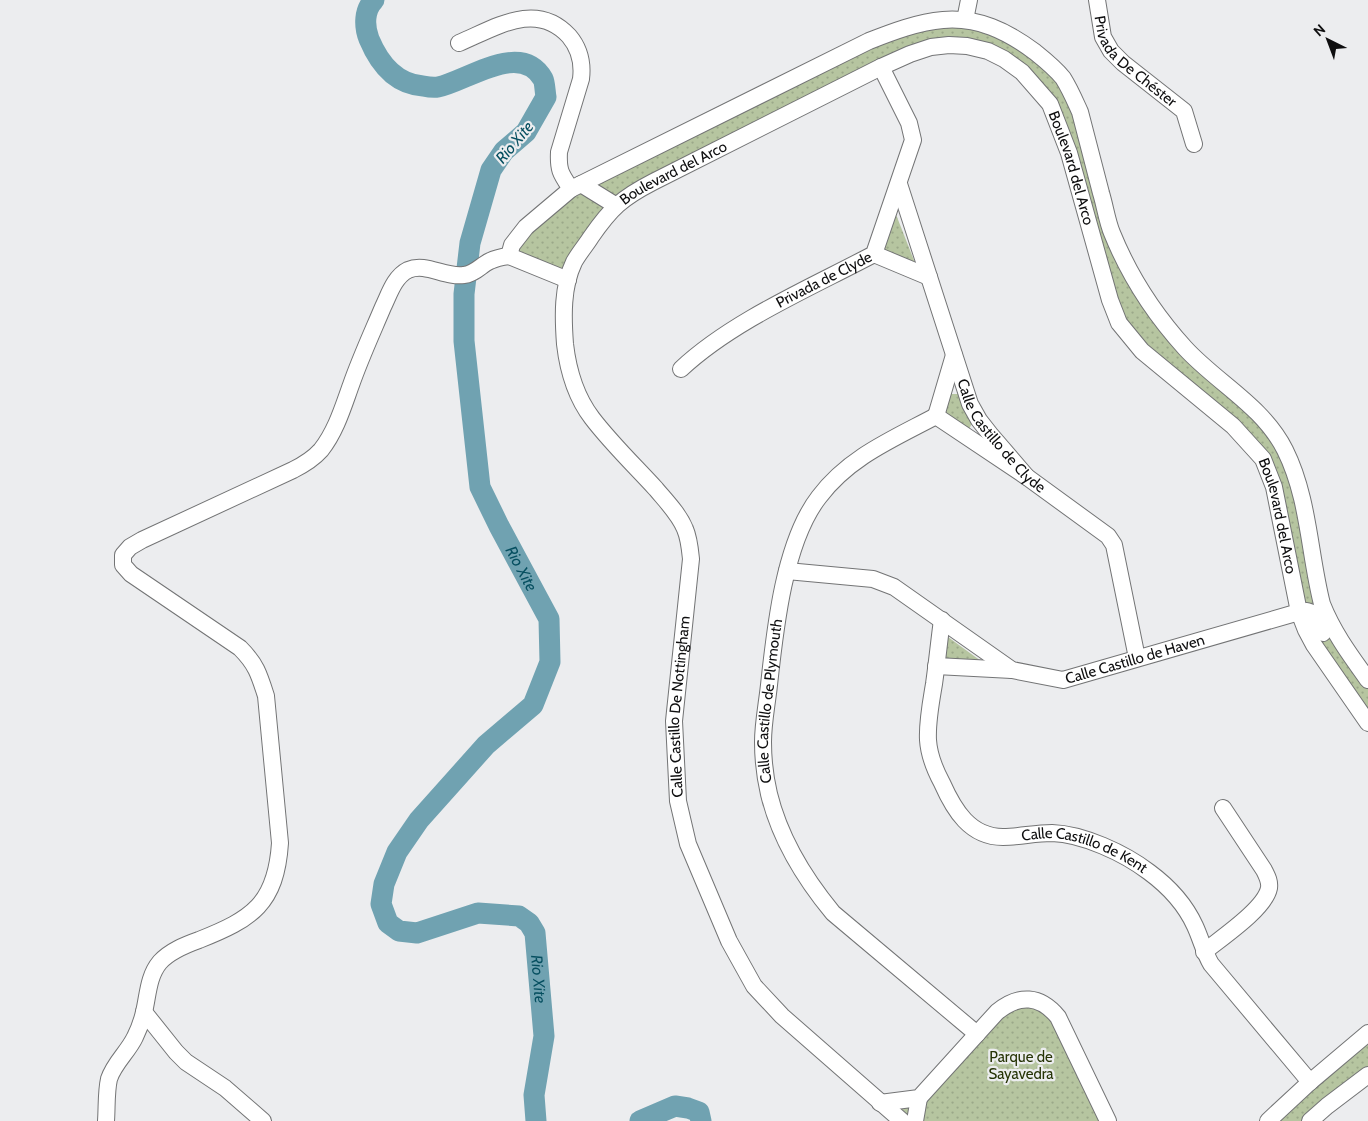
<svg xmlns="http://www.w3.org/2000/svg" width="1368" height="1121" font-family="Cabin,sans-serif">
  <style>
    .park { fill: url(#park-dots) }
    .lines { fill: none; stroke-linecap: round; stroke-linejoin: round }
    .river { stroke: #70a2b1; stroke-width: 21 }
    .minor-casing { stroke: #737475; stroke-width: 18 }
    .minor { stroke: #fff; stroke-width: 16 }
    .labels { text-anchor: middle; stroke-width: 4.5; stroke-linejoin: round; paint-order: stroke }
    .street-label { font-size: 15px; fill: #0e0e0f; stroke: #ecedef }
    .park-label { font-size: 15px; fill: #263406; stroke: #ecedef }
    .water-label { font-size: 16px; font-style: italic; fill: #064f60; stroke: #ecedef }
  </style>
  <defs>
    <pattern id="park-dots" width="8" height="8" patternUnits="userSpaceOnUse" patternTransform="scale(1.25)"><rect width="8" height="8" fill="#b6c5a0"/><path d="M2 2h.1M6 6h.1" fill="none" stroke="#9ba889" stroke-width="1.8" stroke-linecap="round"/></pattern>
  </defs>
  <rect width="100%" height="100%" fill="#ecedef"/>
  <g class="park">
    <path d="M 987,24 L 1063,78 L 1111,231 L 1144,294 L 1285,450 L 1317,587 L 1368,680 L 1368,723 L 1314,645 L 1263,459 L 1130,338 L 1059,125 L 1004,59 L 931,47 L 629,195 L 568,280 L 509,252 L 550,206 L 894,32 Z"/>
    <path d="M 895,212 L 917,268 L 881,251 Z"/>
    <path d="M 947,394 L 961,394 L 973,420 L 969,430 L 942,417 Z"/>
    <path d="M 948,637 L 985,664 L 943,662 Z"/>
    <path d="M 1007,1004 L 1049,1006 L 1108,1121 L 902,1121 L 880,1103 L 920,1098 Z"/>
    <path d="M 1368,1033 L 1368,1075 L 1310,1121 L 1268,1121 Z"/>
  </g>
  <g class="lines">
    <g class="river">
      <path id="s1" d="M 374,0 C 364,10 364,26 369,39 C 379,63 395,84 423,86 C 428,87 433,88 438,87 C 467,81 521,40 543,79 C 545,83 545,92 546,97 L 526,132 L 504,151 L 491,170 L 470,243 L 464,294 L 464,341 L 480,487 L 499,526 L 549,619 L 550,662 L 533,705 L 486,745 L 419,820 L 397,852 L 384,884 L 381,904 L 388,923 L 399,931 L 417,933 L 478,913 L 519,916 L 529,923 L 535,933 L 544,1036 L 534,1095 L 536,1121"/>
      <path d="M 640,1121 L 675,1106 L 688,1108 L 699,1112 L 701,1121"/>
    </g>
    <defs>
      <g id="minor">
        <path id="s2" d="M 1097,0 L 1103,37 L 1111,51 L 1123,63 L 1184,111 L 1194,144"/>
        <path d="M 965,20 L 969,0"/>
        <path d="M 459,43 C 495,28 536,0 569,36 C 580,49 583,63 581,79 L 559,152 C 558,171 561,174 571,189"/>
        <path d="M 581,184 L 615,205"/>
        <path id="s3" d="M 899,184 L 970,404 L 979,420 L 990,434 L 1027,477 L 1108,536 L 1114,545 L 1137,658"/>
        <path d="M 874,254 L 929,277"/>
        <path d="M 509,256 L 512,245 L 526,227 L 571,189 L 869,41 C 892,32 918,22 943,20 C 978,17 1007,31 1035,52 C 1045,60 1055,68 1063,78 C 1070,89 1075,101 1080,112 C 1087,139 1094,166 1101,193 C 1105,206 1107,221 1112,233 C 1129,275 1155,315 1185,348 C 1217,383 1263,406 1285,450 C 1309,498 1309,553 1322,604 C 1333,632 1350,655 1368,680"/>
        <path d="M 509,256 L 568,280"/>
        <path id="s4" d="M 681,369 C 732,321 812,287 874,254 L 913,140 L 909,123 L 881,67"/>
        <path d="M 936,416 L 954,355"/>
        <path id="s5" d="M 787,571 L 873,579 L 894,587 L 1012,670 L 1063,680 L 1299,612 L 1307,611 L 1313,613 L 1323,633"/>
        <path id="s6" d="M 942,620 C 939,642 937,663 934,684 C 931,702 927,722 928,740 C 929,756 935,770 942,783 C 954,810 970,837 1003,837 C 1019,837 1035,833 1052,833 C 1083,834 1124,853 1149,872 C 1168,886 1185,904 1195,926 C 1201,939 1204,952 1211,964 L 1310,1082"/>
        <path d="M 936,666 L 1012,670"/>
        <path d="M 1204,952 C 1221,938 1265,909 1269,888 C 1270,881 1267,876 1264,870 L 1223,808"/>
        <path d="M 144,1012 L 176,1052 L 186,1062 L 225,1088 L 263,1121"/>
        <path id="s7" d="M 977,1034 L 833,913 C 804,878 780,839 769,794 C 765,777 763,759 763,742 C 763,723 767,704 769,685 C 775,629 784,542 819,497 C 849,457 893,439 936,416 L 1027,477"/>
        <path d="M 880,1103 L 919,1098 L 997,1012 C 1019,994 1040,995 1058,1017 L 1108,1121"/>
        <path d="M 106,1121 C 107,1108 106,1092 109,1079 C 114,1063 128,1052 135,1037 C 139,1029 142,1021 144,1012 C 148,996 148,976 160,962 C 170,951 185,945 199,940 C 252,919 276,904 280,843 L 266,696 C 259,674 256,664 240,648 L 131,574 L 123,565 L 123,555 L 130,547 L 142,540 L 293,470 C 303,465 313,459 321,450 C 336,431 343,407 351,385 C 360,359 372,333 383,307 C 389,295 394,277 408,270 C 426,262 445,278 464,275 C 475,274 481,265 490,261 C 496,258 502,257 509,256"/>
        <path id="s8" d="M 902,1121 L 782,1016 L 754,986 L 729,941 L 688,844 L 678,801 L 674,721 L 691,559 C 690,549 689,538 685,529 C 679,514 666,501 656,489 C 635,466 611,443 592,418 C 576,397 568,370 565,344 C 563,317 562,287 574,262 C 579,253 586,245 591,237 C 611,208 622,198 653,182 L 881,67 L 910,54 L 931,47 L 949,45 L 967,46 L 988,51 L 1004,59 L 1022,72 L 1050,104 L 1069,153 L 1110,300 L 1119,323 L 1142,351 L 1233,426 L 1263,459 L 1274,487 L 1299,612 L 1306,630 L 1314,645 L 1368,723"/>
        <path d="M 915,1121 L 919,1098"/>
        <path d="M 1268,1121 L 1310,1082 L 1368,1033"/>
        <path d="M 1310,1121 L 1327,1106 L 1368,1075"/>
      </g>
    </defs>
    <use href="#minor" class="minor-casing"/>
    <use href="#minor" class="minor"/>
  </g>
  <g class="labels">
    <g class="street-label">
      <text dy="5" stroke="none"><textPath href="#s2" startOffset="76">Privada De Chéster</textPath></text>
      <text dy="5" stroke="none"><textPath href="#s8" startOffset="1615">Boulevard del Arco</textPath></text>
      <text dy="5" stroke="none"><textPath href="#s8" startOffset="1120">Boulevard del Arco</textPath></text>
      <text dy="5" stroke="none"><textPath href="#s4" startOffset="169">Privada de Clyde</textPath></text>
      <text dy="5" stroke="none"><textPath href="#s3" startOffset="275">Calle Castillo de Clyde</textPath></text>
      <text dy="5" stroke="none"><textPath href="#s8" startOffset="2035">Boulevard del Arco</textPath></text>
      <text dy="5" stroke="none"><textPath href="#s5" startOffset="380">Calle Castillo de Haven</textPath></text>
      <text dy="5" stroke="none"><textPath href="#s7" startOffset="418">Calle Castillo de Plymouth</textPath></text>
      <text dy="5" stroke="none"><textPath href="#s8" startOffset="496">Calle Castillo De Nottingham</textPath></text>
      <text dy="5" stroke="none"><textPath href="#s6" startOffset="338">Calle Castillo de Kent</textPath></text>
    </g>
    <g class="park-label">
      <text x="1021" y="1062">Parque de<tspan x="1021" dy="17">Sayavedra</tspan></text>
    </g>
    <g class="water-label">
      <text transform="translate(514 142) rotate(-50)" y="6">Rio Xite</text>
      <text dy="6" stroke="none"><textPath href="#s1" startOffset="771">Rio Xite</textPath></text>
      <text dy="6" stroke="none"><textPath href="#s1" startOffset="1401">Rio Xite</textPath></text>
    </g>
  </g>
  <g transform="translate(1328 40) rotate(318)" stroke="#ecedef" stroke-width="4" paint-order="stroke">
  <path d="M0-4L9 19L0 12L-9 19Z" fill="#0e0e0f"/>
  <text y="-8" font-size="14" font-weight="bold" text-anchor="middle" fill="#0e0e0f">N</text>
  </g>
</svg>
